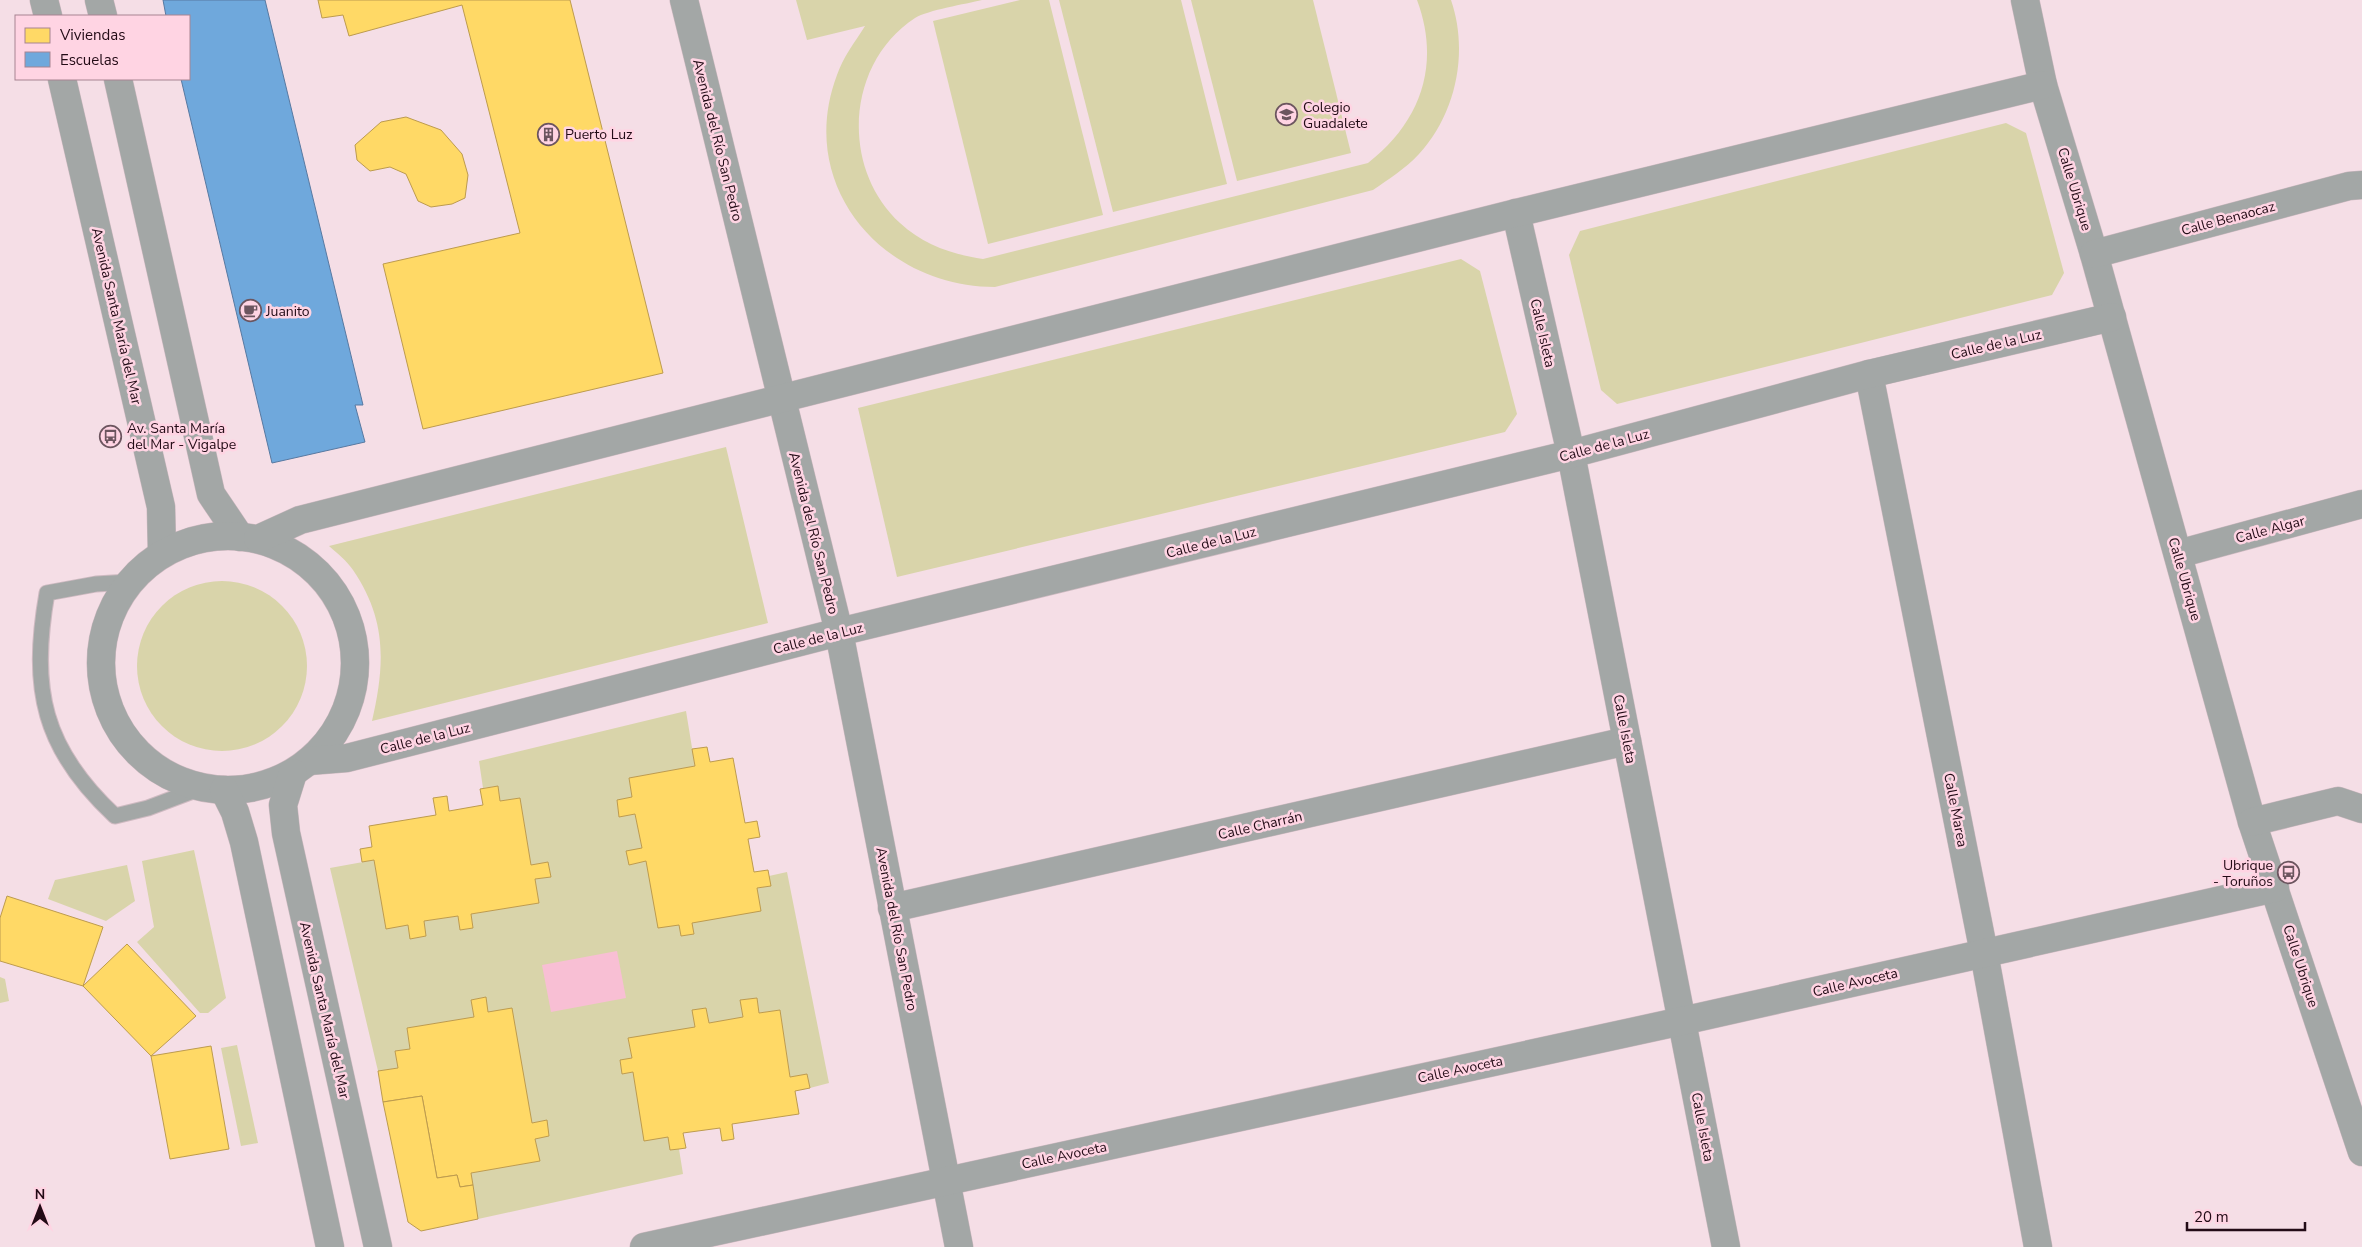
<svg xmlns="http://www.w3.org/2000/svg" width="2362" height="1247" font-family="'Nunito Sans',sans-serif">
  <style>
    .green { fill: #d9d4aa }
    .water { fill: #f8bfd4 }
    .homes { fill: #ffd966; stroke: #bd9b4e }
    .schools { fill: #6fa8dc; stroke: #5879a1 }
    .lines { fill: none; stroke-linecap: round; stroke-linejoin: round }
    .service-casing { stroke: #cebac1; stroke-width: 17 }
    .minor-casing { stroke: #cebac1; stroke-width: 29 }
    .service { stroke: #a3a7a6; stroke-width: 15 }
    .minor { stroke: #a3a7a6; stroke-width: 28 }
    .labels { text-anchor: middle; stroke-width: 5; stroke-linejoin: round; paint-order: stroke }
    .poi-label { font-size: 14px; fill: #230b16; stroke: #ffd4e3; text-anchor: start }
    .street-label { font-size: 14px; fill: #230b16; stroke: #ffd4e3 }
  </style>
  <rect width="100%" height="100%" fill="#f5dee6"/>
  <g class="green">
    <path d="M 796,0 L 982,0 C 966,4 928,10 915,18 C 846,63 840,168 900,223 C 924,245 951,254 983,259 L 1368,163 C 1421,122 1441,64 1417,0 L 1451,0 C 1469,52 1456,114 1419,154 C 1405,169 1389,179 1373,190 L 995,287 C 883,287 795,186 837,75 C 843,57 855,42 865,26 L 807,40 Z"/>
    <path d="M 1020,0 L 1049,0 L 1103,215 L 988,244 L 933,21 Z"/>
    <path d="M 1059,0 L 1181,0 L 1227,184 L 1113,212 Z"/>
    <path d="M 1191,0 L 1313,0 L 1351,153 L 1237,181 Z"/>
    <path d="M 2006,123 L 2026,133 L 2064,273 L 2052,295 L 1617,404 L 1601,390 L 1569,255 L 1580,231 Z"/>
    <path d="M 1461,259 L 1480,271 L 1517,414 L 1505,432 L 897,577 L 858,408 Z"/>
    <path d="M 726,447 L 768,623 L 372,721 C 385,664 387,620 353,570 C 347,561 337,553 329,546 Z"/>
    <circle cx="222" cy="666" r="85"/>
    <path d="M 686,711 L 695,766 L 629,778 L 632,797 L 617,800 L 619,817 L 635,814 L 642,848 L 629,865 L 646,861 L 679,925 L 681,936 L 694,934 L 692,923 L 757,888 L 770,886 L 769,876 L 787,872 L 829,1083 L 810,1088 L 807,1074 L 790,1077 L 780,1010 L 759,1013 L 757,998 L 740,1000 L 743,1017 L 709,1023 L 706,1008 L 693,1010 L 695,1027 L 628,1039 L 632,1058 L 620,1061 L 622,1074 L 633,1072 L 668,1137 L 670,1150 L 679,1149 L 683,1174 L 478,1219 L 471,1173 L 539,1161 L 535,1139 L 549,1136 L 546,1120 L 532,1123 L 488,1012 L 485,997 L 471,1000 L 474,1017 L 407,1028 L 410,1049 L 395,1051 L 398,1068 L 378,1071 L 330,868 L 374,860 L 386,928 L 408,925 L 411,939 L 426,936 L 424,921 L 458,916 L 460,930 L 473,928 L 471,914 L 539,903 L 535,879 L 551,877 L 548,862 L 531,865 L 520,798 L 500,801 L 498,786 L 483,788 L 479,761 Z"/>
    <path d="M 194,850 L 226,998 L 208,1013 L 200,1013 L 137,942 L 154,927 L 142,861 Z"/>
    <path d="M 127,865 L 135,901 L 106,921 L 48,899 L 55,880 Z"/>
    <path d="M 0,977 L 5,979 L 9,1001 L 0,1003 Z"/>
    <path d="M 237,1045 L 258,1143 L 241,1146 L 221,1048 Z"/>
  </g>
  <path class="water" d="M 617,951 L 626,998 L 551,1012 L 542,965 Z"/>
  <g class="homes">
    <path d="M 318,0 L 570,0 L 663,373 L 423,429 L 383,264 L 520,233 L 462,5 L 349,36 L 343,15 L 322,18 Z"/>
    <path d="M 406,117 L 441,130 L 462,154 L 468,175 L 465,198 L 452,204 L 431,207 L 418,201 L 406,174 L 390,167 L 370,171 L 357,160 L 355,145 L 381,122 Z"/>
    <path d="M 707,747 L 710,762 L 733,758 L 745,823 L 757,821 L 760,837 L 748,839 L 754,872 L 768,870 L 771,886 L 757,888 L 761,911 L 692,923 L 694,934 L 681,936 L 679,925 L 658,928 L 646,861 L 629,865 L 626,851 L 642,848 L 635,814 L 619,817 L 617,800 L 632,797 L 629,778 L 695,766 L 692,749 Z"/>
    <path d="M 498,786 L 500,801 L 520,798 L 531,865 L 548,862 L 551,877 L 535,879 L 539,903 L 471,914 L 473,928 L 460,930 L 458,916 L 424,921 L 426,936 L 410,939 L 408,925 L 386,929 L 374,860 L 362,862 L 360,849 L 372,847 L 369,826 L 436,815 L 433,798 L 447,796 L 449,811 L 483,805 L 480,789 Z"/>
    <path d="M 7,896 L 103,927 L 83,986 L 0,961 L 0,918 Z"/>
    <path d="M 127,944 L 196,1016 L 151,1056 L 83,986 Z"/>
    <path d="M 486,997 L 488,1012 L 512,1008 L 532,1123 L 547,1120 L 549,1136 L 535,1139 L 540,1161 L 471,1173 L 473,1185 L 460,1187 L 457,1175 L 437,1178 L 422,1096 L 383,1102 L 378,1071 L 398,1068 L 395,1051 L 410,1049 L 407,1028 L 474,1017 L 471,1000 Z"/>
    <path d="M 757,998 L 759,1013 L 780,1010 L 790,1077 L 807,1074 L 810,1088 L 795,1091 L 799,1114 L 732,1124 L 734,1139 L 722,1141 L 720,1128 L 683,1133 L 686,1148 L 679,1149 L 670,1150 L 668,1137 L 644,1141 L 633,1072 L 622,1074 L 620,1060 L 632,1058 L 628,1038 L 695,1027 L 692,1010 L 706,1008 L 709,1023 L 743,1017 L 740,1000 Z"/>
    <path d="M 211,1046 L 229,1149 L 170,1159 L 151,1056 Z"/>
    <path d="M 422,1096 L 437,1178 L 457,1175 L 460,1187 L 473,1185 L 478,1219 L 421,1231 L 408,1222 L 383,1102 Z"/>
  </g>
  <path class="schools" d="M 163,0 L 265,0 L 363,405 L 355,405 L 365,442 L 272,463 L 181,79 L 189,79 L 189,16 L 166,16 Z"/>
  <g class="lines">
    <defs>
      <path id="service" d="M 129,582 L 96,584 L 47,593 C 30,689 43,749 115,816 L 148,808 L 201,788"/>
      <g id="minor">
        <path d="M 44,0 L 48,16"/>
        <path d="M 99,0 L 103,16"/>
        <path d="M 684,0 L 839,632 L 959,1247"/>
        <path d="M 2025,0 L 2043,85 L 2094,254 L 2252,822 L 2362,1152"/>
        <path d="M 62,79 L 161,507 L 162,554"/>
        <path d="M 118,79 L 211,494 L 240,537"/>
        <path d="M 1516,213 L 1571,454 L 1726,1247"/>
        <path d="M 2094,254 L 2349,186 L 2362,185"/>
        <path d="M 1869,374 L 1984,953 L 2038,1247"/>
        <circle cx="228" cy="663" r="127"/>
        <path d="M 258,539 L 300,520 L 1516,213 L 2043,85"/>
        <path d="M 2178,554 L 2362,504"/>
        <path d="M 309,761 L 347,758 L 839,632 L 1571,454 L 1869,374 L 2112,317"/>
        <path d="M 293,773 L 283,805 L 286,833 L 378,1247"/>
        <path d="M 224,790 L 235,812 L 244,842 L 330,1247"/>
        <path d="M 2252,822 L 2338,801 L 2362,809"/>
        <path d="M 892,908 L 1627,741"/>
        <path d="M 644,1247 L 1682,1021 L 2275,888"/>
      </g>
    </defs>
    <use href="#service" class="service-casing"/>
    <use href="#minor" class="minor-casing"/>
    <use href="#service" class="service"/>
    <use href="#minor" class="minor"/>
  </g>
  <defs>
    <symbol id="school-ring" viewBox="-11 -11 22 22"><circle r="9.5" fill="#ffd4e3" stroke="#6c555f" stroke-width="1.5"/><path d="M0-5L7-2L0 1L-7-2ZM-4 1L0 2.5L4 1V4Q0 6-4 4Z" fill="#6c555f"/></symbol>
    <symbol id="building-ring" viewBox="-11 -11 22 22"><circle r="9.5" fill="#ffd4e3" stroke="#6c555f" stroke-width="1.5"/><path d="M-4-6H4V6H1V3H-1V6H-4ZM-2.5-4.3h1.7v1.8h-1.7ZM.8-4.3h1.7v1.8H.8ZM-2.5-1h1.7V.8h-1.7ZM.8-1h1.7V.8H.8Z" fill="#6c555f"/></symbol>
    <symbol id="cafe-ring" viewBox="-11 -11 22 22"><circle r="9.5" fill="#ffd4e3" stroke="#6c555f" stroke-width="1.5"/><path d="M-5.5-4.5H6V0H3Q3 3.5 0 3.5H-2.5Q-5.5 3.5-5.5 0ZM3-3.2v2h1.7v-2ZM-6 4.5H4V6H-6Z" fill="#6c555f"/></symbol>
    <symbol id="bus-ring" viewBox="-11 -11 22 22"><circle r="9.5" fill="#ffd4e3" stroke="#6c555f" stroke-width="1.5"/><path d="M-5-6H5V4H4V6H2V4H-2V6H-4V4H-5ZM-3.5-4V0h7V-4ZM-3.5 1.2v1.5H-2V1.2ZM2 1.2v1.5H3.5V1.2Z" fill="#6c555f"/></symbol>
  </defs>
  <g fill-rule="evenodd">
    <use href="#school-ring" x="1274" y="102" width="25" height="25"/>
    <use href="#building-ring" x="536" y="122" width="25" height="25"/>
    <use href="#cafe-ring" x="238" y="298" width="25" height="25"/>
    <use href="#bus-ring" x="98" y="424" width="25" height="25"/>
    <use href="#bus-ring" x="2276" y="860" width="25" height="25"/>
  </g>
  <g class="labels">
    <g class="poi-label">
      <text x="1303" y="112">Colegio<tspan x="1303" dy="16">Guadalete</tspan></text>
      <text x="565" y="139">Puerto Luz</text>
      <text x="266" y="316">Juanito</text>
      <text x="127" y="433">Av. Santa María<tspan x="127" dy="16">del Mar - Vigalpe</tspan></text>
      <text x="2273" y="870" text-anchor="end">Ubrique<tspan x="2273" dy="16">- Toruños</tspan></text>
    </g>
    <g class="street-label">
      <text transform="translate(718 140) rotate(76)" y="5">Avenida del Río San Pedro</text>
      <text transform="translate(2075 189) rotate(73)" y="5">Calle Ubrique</text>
      <text transform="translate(2228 218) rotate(-15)" y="5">Calle Benaocaz</text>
      <text transform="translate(117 316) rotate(77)" y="5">Avenida Santa María del Mar</text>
      <text transform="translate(1543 333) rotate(77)" y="5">Calle Isleta</text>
      <text transform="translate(1996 344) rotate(-13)" y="5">Calle de la Luz</text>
      <text transform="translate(1604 445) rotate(-15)" y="5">Calle de la Luz</text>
      <text transform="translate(2270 529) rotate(-15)" y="5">Calle Algar</text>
      <text transform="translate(814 533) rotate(76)" y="5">Avenida del Río San Pedro</text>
      <text transform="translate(1211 542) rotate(-14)" y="5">Calle de la Luz</text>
      <text transform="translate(2185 579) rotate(74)" y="5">Calle Ubrique</text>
      <text transform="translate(818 638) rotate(-14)" y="5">Calle de la Luz</text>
      <text transform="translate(1625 729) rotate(79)" y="5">Calle Isleta</text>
      <text transform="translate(425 738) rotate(-14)" y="5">Calle de la Luz</text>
      <text transform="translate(1956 810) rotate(79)" y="5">Calle Marea</text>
      <text transform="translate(1260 825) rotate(-13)" y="5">Calle Charrán</text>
      <text transform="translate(897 929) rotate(79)" y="5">Avenida del Río San Pedro</text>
      <text transform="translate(2301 966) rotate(72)" y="5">Calle Ubrique</text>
      <text transform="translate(1855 982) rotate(-13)" y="5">Calle Avoceta</text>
      <text transform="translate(325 1010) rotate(77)" y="5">Avenida Santa María del Mar</text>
      <text transform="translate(1460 1069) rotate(-12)" y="5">Calle Avoceta</text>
      <text transform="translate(1703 1127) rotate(79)" y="5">Calle Isleta</text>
      <text transform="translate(1064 1155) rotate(-12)" y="5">Calle Avoceta</text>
    </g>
  </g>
  <rect x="15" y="15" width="175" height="65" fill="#ffd4e3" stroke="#a78491"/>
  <rect x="25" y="28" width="25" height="15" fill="#ffd966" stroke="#a78491"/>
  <text x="60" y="40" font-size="15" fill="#230b16">Viviendas</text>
  <rect x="25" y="52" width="25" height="15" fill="#6fa8dc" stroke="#a78491"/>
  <text x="60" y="65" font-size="15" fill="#230b16">Escuelas</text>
  <g transform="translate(40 1207)" stroke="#ffd4e3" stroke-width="4" paint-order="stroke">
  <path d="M0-4L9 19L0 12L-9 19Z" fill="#230b16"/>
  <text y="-8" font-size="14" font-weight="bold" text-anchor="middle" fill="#230b16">N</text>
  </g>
  <path d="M2187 1222v8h118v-8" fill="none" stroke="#230b16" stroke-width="2.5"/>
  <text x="2194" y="1222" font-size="15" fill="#230b16" stroke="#ffd4e3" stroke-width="4" paint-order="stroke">20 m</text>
</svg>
